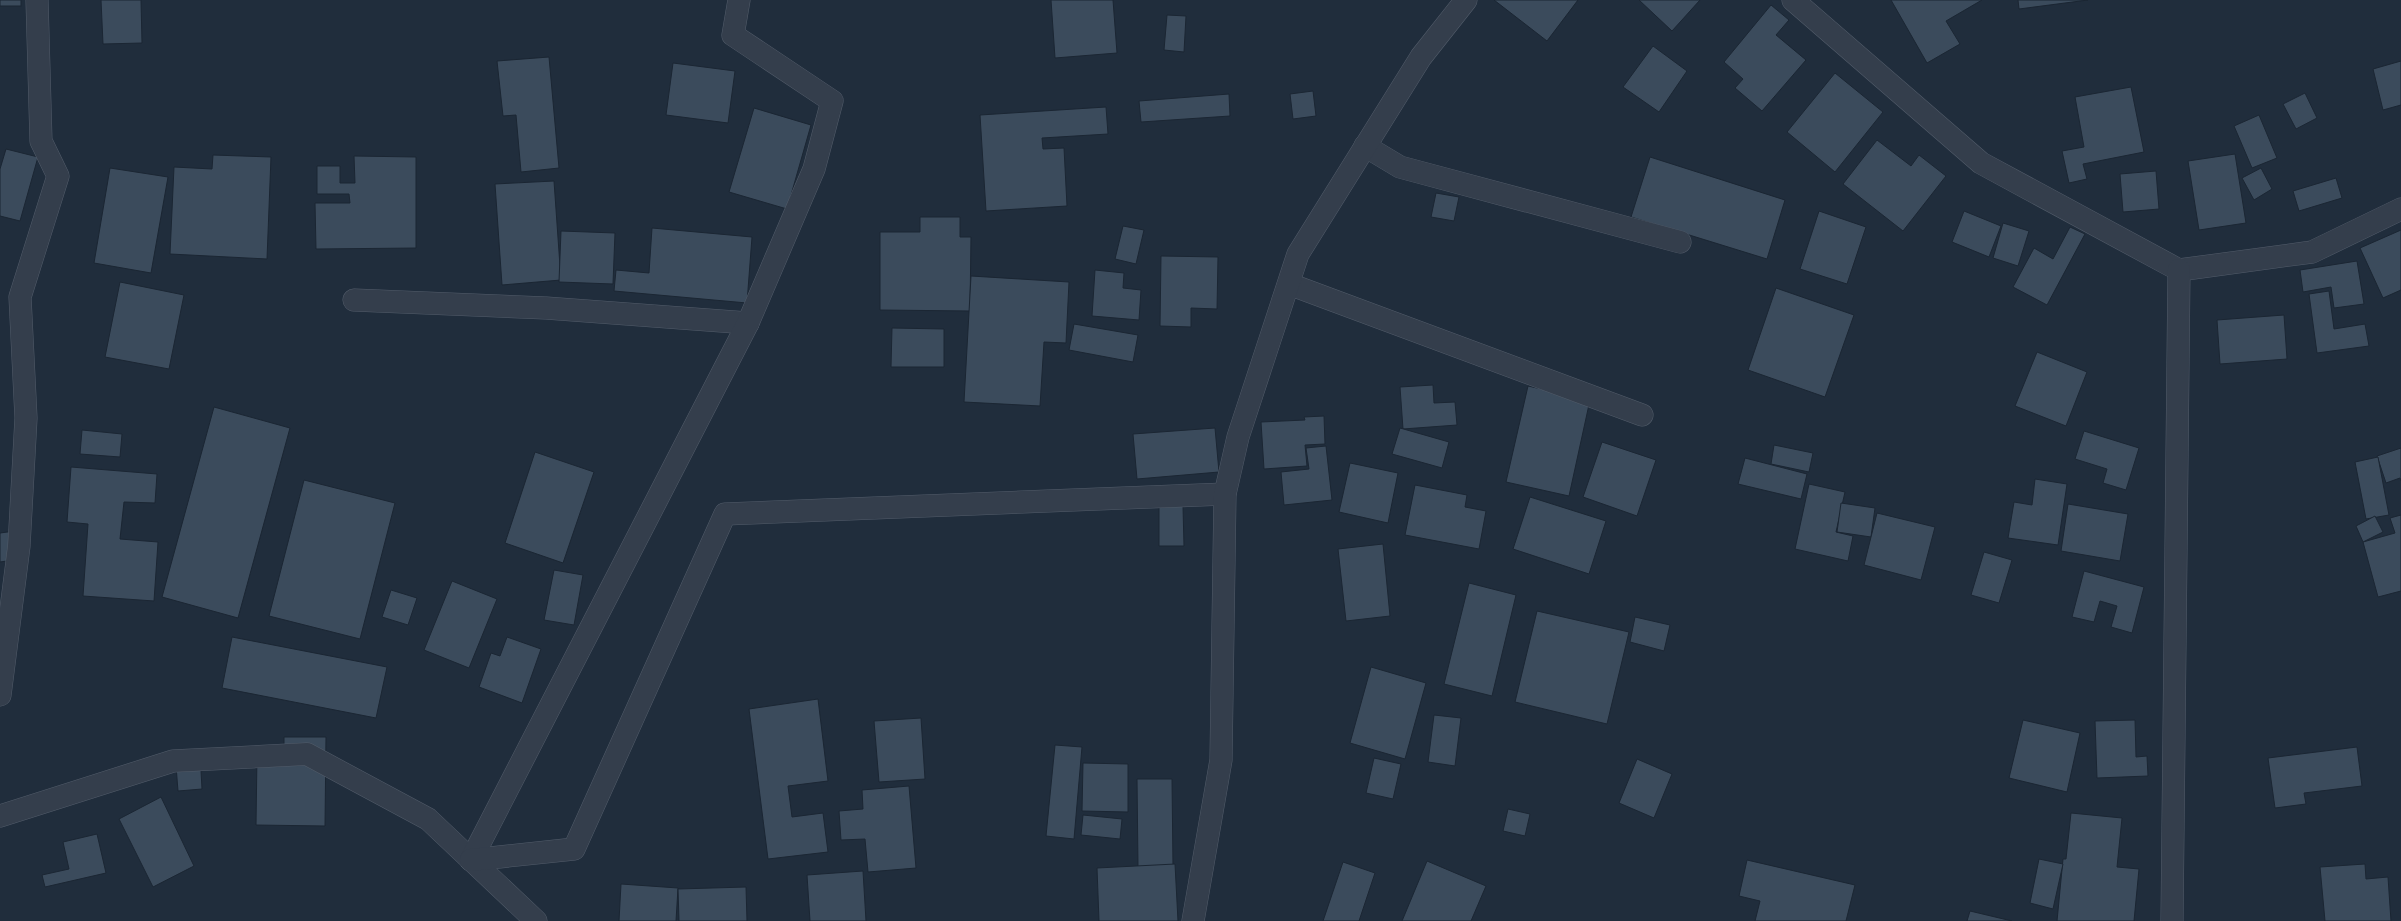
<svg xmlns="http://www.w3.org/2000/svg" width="2401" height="921" font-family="'Nunito Sans',sans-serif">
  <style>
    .building { fill: #3b4b5c; stroke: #1b2633 }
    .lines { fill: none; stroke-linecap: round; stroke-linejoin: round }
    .minor-casing { stroke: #525c6a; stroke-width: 23 }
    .minor { stroke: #343e4c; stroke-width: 22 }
  </style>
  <rect width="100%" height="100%" fill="#202d3c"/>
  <g class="building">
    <rect x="0" y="0" width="21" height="6"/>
    <path d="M 101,0 L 141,0 L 142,43 L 103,44 Z"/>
    <path d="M 1051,0 L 1113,0 L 1117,53 L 1055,58 Z"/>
    <path d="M 1494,0 L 1578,0 L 1547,41 Z"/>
    <path d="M 1639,0 L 1700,0 L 1672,31 Z"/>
    <path d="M 1891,0 L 1982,0 L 1946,21 L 1960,44 L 1927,63 Z"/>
    <path d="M 2018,0 L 2088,0 L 2019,9 Z"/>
    <path d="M 1771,5 L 1789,20 L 1776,35 L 1806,60 L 1762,111 L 1735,88 L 1743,79 L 1724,62 Z"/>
    <path d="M 1167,15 L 1186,16 L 1184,52 L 1164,50 Z"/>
    <path d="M 1653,46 L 1687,71 L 1659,112 L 1623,87 Z"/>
    <path d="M 549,57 L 559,168 L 521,172 L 516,115 L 503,116 L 497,61 Z"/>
    <path d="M 2401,61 L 2401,105 L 2383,110 L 2373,69 Z"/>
    <path d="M 673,63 L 735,71 L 728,123 L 666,115 Z"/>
    <path d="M 1835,73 L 1883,112 L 1835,172 L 1787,132 Z"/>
    <path d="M 2131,87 L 2144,152 L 2083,164 L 2087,179 L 2069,183 L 2062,151 L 2084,147 L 2075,97 Z"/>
    <path d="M 1313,91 L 1316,116 L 1293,119 L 1290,94 Z"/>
    <path d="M 2305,93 L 2317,118 L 2296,129 L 2283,104 Z"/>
    <path d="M 1229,94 L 1230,116 L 1141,122 L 1139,101 Z"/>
    <path d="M 1106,107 L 1108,134 L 1042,138 L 1043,149 L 1064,148 L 1067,206 L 986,211 L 980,115 Z"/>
    <path d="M 754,108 L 811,125 L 787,209 L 729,192 Z"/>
    <path d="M 2259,115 L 2277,158 L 2252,168 L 2234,126 Z"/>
    <path d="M 1877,140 L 1911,166 L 1919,155 L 1946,176 L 1903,231 L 1843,184 Z"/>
    <path d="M 6,149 L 38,157 L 20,221 L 0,216 L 0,169 Z"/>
    <path d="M 2235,154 L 2246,223 L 2199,230 L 2188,161 Z"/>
    <path d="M 213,155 L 271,157 L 267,259 L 170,254 L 174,167 L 212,169 Z"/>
    <path d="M 354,156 L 416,157 L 416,248 L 316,249 L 315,203 L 350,203 L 349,194 L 317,194 L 317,166 L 340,166 L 340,183 L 355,183 Z"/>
    <path d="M 1650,157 L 1785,200 L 1767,259 L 1631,217 Z"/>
    <path d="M 110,168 L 168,177 L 151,273 L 94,263 Z"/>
    <path d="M 2261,168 L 2272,189 L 2254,200 L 2242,178 Z"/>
    <path d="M 2156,171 L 2159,209 L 2123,212 L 2120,174 Z"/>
    <path d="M 2336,178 L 2342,198 L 2299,211 L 2293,191 Z"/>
    <path d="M 554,181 L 561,280 L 502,285 L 495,184 Z"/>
    <path d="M 1436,193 L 1459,197 L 1454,221 L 1431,217 Z"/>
    <path d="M 1819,211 L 1866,227 L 1847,284 L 1800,269 Z"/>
    <path d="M 1964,211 L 2001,226 L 1989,257 L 1952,242 Z"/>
    <path d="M 920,217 L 960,217 L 960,237 L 971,237 L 970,311 L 880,310 L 880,232 L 920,232 Z"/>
    <path d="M 2003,223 L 2029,231 L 2018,266 L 1993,258 Z"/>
    <path d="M 1123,226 L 1144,230 L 1136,264 L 1115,259 Z"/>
    <path d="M 2070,227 L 2085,234 L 2047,305 L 2013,287 L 2034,248 L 2053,259 Z"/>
    <path d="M 652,228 L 752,237 L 747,303 L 614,291 L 616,270 L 649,273 Z"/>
    <path d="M 2401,230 L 2401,290 L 2383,298 L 2360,248 Z"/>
    <path d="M 561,231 L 615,233 L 613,284 L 559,282 Z"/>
    <path d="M 1161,256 L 1218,257 L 1217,309 L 1191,308 L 1191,327 L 1160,326 Z"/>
    <path d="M 2357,261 L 2364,304 L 2334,308 L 2331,287 L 2303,292 L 2300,270 Z"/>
    <path d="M 1095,270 L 1124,273 L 1123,288 L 1141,290 L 1139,320 L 1092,316 Z"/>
    <path d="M 971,276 L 1069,282 L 1066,343 L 1044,342 L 1040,406 L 964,402 Z"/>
    <path d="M 120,282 L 184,295 L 169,369 L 105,357 Z"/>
    <path d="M 1776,288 L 1854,315 L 1825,397 L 1748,370 Z"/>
    <path d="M 2329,291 L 2334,329 L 2365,324 L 2369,346 L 2317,353 L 2309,294 Z"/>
    <path d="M 2284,315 L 2287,359 L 2220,364 L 2217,320 Z"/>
    <path d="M 1074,324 L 1138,335 L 1133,362 L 1069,350 Z"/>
    <path d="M 892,328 L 944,329 L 944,367 L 891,367 Z"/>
    <path d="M 2037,352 L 2087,372 L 2066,426 L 2015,406 Z"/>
    <path d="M 1433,385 L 1434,403 L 1455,402 L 1457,425 L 1403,429 L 1400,387 Z"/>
    <path d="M 1528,386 L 1590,400 L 1569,496 L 1506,482 Z"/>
    <path d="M 214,407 L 290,428 L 238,618 L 162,597 Z"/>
    <path d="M 1324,416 L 1325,444 L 1305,445 L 1307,466 L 1264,469 L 1261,422 L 1305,420 L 1304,417 Z"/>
    <path d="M 1215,428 L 1219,472 L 1137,479 L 1133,434 Z"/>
    <path d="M 1400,428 L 1449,442 L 1442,468 L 1392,454 Z"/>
    <path d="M 82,430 L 122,434 L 120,457 L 80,454 Z"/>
    <path d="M 2084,431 L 2139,448 L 2126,490 L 2103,483 L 2107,469 L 2075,459 Z"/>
    <path d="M 1602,442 L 1656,460 L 1637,516 L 1583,497 Z"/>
    <path d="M 1774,445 L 1813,453 L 1809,472 L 1771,464 Z"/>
    <path d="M 1326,446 L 1332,500 L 1284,505 L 1281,472 L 1309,469 L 1306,448 Z"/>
    <path d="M 2401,448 L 2401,481 L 2400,478 L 2386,483 L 2377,456 Z"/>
    <path d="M 535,452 L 594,472 L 563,563 L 505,543 Z"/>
    <path d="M 2378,457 L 2389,515 L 2366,519 L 2355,462 Z"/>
    <path d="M 1745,458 L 1807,474 L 1801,499 L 1738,484 Z"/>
    <path d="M 1350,463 L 1398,473 L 1388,523 L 1339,512 Z"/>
    <path d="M 71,467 L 157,474 L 155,503 L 124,502 L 120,539 L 158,542 L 154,601 L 83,596 L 88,524 L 67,522 Z"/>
    <path d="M 2035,479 L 2067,484 L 2058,545 L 2008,538 L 2014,502 L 2032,505 Z"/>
    <path d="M 304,480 L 395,503 L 360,639 L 269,616 Z"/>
    <path d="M 1809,484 L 1845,492 L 1836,532 L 1853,536 L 1848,561 L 1795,549 Z"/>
    <path d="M 1415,485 L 1467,495 L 1465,507 L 1486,511 L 1479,549 L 1405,535 Z"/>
    <path d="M 1530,497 L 1606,521 L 1589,574 L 1513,549 Z"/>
    <path d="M 1841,503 L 1875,508 L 1871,537 L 1837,532 Z"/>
    <path d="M 2068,504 L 2128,514 L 2120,561 L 2061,551 Z"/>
    <path d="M 1183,506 L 1184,546 L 1159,546 L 1159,507 Z"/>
    <path d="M 1877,513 L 1935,527 L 1921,580 L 1864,565 Z"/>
    <path d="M 2401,515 L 2401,591 L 2378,597 L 2363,542 L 2395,533 L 2390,518 Z"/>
    <path d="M 2375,516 L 2383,532 L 2363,542 L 2356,526 Z"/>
    <path d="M 15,531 L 20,559 L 0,562 L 0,533 Z"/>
    <path d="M 1383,544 L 1390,616 L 1346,621 L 1338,549 Z"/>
    <path d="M 1984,552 L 2012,560 L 1999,603 L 1971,595 Z"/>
    <path d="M 554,570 L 583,575 L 574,625 L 544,620 Z"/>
    <path d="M 2084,571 L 2144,587 L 2132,633 L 2111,627 L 2117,606 L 2100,601 L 2094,622 L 2072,617 Z"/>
    <path d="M 452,581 L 497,599 L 469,668 L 424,650 Z"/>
    <path d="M 1469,583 L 1516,595 L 1492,696 L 1444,684 Z"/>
    <path d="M 391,590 L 417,598 L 408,625 L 382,617 Z"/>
    <path d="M 1537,611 L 1629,632 L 1607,724 L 1515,702 Z"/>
    <path d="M 1635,617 L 1670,625 L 1664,651 L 1630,642 Z"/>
    <path d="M 232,637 L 387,667 L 376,718 L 222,688 Z"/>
    <path d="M 507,637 L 541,649 L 522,703 L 479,687 L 491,653 L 500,656 Z"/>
    <path d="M 1371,667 L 1426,683 L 1405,759 L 1350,743 Z"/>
    <path d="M 818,699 L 828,781 L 788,786 L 792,817 L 823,813 L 828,852 L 768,859 L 749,709 Z"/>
    <path d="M 1434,715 L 1461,718 L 1455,766 L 1428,762 Z"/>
    <path d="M 921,718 L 925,779 L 879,782 L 874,721 Z"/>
    <path d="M 2023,720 L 2080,733 L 2067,792 L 2009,778 Z"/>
    <path d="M 2135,720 L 2136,757 L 2147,756 L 2148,776 L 2097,778 L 2095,721 Z"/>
    <path d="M 284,737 L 326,737 L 325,826 L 256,825 L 257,754 L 284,754 Z"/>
    <path d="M 1055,745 L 1082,747 L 1074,839 L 1046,836 Z"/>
    <path d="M 2357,747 L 2362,786 L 2304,793 L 2306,804 L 2275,808 L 2268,758 Z"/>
    <path d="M 200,752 L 202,789 L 178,791 L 175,753 Z"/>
    <path d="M 1374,758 L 1401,764 L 1393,799 L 1366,793 Z"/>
    <path d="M 1637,759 L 1672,774 L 1654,818 L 1619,803 Z"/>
    <path d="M 1083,763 L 1128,764 L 1128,812 L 1082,811 Z"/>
    <path d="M 1137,779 L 1172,779 L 1173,866 L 1138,867 Z"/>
    <path d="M 909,786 L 916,868 L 868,872 L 865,839 L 841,840 L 839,811 L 863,809 L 862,790 Z"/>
    <path d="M 161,797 L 194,866 L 153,887 L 119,819 Z"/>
    <path d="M 1508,809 L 1530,814 L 1525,836 L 1503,831 Z"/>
    <path d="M 2071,813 L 2122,818 L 2117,867 L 2139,869 L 2134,921 L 2057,921 L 2063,859 L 2066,859 Z"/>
    <path d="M 1083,815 L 1122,819 L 1120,839 L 1081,835 Z"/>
    <path d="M 97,834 L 106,873 L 45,887 L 42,875 L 69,869 L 63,842 Z"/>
    <path d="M 2039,859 L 2063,864 L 2053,909 L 2030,903 Z"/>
    <path d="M 1747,860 L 1855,885 L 1846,921 L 1755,921 L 1760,901 L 1739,896 Z"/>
    <path d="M 1427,861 L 1486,886 L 1471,921 L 1402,921 Z"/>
    <path d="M 1343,862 L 1375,873 L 1359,921 L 1323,921 Z"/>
    <path d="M 1175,864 L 1178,921 L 1099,921 L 1097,868 Z"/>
    <path d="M 2365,864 L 2366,879 L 2388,877 L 2391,921 L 2325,921 L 2320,867 Z"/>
    <path d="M 863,871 L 866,921 L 810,921 L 807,875 Z"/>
    <path d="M 621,884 L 678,888 L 676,921 L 619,921 Z"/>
    <path d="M 746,887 L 747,921 L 679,921 L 678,889 Z"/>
    <path d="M 1970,911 L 2012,921 L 1967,921 Z"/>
  </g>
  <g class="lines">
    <defs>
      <g id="minor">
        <path d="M 1793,0 L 1981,163 L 2179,270 L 2312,252 L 2401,209"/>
        <path d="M 1365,146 L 1400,167 L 1680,242"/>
        <path d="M 1289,284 L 1642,415"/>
        <path d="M 354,300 L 546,308 L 748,323"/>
        <path d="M 0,695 L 19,546 L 26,418 L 20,297 L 58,176 L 41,141 L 37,0"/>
        <path d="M 0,816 L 173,761 L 307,754 L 428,819 L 536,921"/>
        <path d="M 471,860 L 748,323 L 814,169 L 832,101 L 733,35 L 739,0"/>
        <path d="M 471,860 L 574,849 L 725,514 L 1225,494"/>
        <path d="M 1193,921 L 1221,760 L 1225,494 L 1238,437 L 1298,254 L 1421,57 L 1466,0"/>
        <path d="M 2172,921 L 2179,270"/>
      </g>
    </defs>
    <use href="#minor" class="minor-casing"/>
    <use href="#minor" class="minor"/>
  </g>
</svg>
